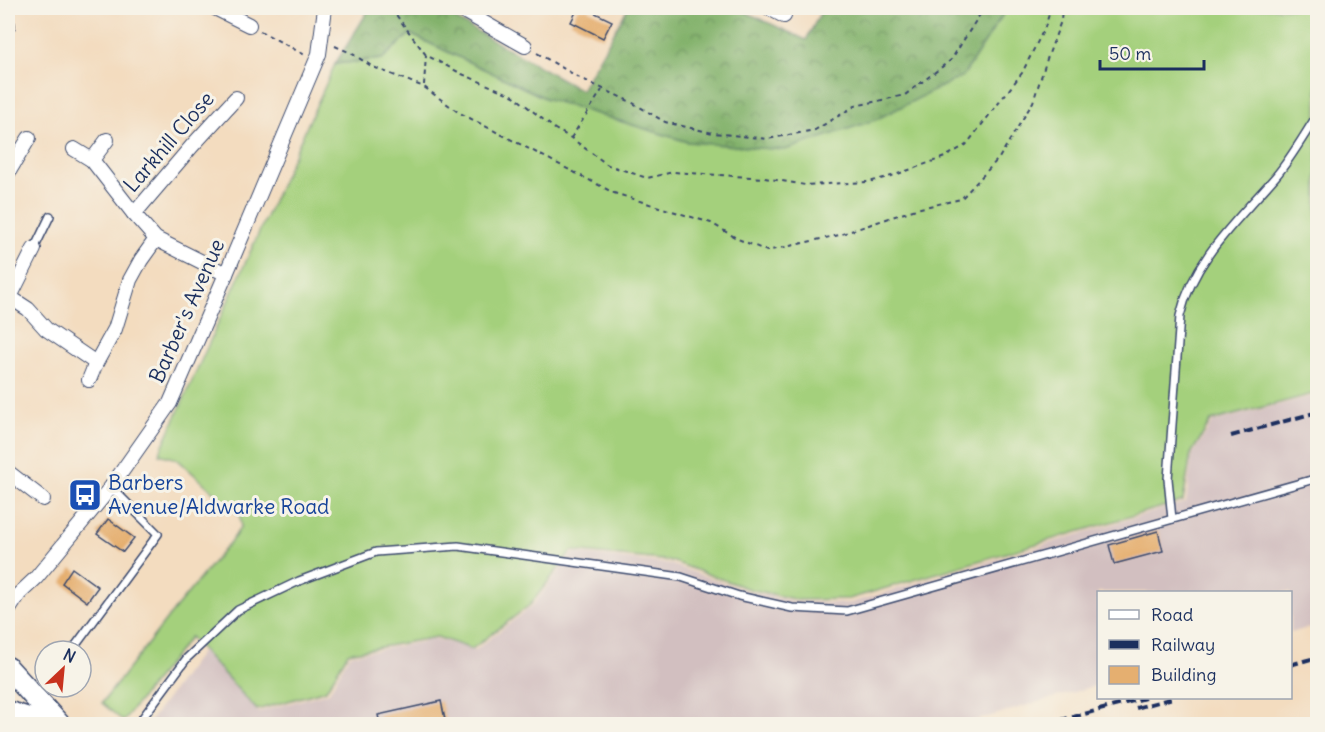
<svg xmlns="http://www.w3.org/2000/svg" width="1325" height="732" font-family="Delius,sans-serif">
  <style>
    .industrial { fill: #d2bfc0 }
    .grass { fill: #a4d07c; stroke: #60806d; stroke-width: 1.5 }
    .forest { fill: url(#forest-crowns); stroke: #4f7065; stroke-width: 1.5 }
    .building { fill: #e5af70 }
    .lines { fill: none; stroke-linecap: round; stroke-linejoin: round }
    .lane-casing { stroke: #3b496d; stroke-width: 10 }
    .street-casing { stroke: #3b496d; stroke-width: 16 }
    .primary-casing { stroke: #3b496d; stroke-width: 24 }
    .path { stroke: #3b496d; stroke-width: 2; stroke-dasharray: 4.5 4.5; stroke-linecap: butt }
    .lane { stroke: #fff; stroke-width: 7 }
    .street { stroke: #fff; stroke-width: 14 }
    .primary { stroke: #fff; stroke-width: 21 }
    .rail { stroke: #1b2f5e; stroke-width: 4; stroke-dasharray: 9 4.5; stroke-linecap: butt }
    .labels { text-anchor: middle; stroke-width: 6; stroke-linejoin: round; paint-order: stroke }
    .street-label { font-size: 21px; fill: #1b2f5e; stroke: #f7f3e8 }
    .transit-label { font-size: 21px; fill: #164399; stroke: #f7f3e8; text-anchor: start }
  </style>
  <defs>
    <pattern id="forest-crowns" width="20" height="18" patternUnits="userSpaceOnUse" patternTransform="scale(1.5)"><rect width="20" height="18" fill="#83b26c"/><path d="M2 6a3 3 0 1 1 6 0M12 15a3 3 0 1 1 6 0" fill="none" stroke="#6a915c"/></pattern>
  </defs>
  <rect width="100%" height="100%" fill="#f7f3e8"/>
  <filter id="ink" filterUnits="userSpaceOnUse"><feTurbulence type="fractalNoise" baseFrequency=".0167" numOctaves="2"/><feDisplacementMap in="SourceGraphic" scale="12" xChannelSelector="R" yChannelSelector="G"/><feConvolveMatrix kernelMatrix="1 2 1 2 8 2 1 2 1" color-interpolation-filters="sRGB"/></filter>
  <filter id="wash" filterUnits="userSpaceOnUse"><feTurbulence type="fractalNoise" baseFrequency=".008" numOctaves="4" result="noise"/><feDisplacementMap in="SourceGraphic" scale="24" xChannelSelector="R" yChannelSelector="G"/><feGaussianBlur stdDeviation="1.35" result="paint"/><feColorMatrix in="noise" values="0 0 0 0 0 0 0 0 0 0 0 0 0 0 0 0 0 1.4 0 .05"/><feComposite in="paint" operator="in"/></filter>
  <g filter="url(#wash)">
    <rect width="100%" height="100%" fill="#f3dcbf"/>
    <path class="industrial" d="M 1317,395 L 1317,625 L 1291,633 L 1290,592 L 1098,592 L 1098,685 L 963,724 L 148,724 L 202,651 L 258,712 L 329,692 L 349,655 L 437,639 L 475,650 L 532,606 L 573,553 L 670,564 L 748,591 L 797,602 L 850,603 L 1186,502 L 1192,455 L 1213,422 Z"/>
    <path class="grass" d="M 1007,8 L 1317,8 L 1317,393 L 1211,421 L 1191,454 L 1183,501 L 849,599 L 798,600 L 749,589 L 671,561 L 572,551 L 530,605 L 472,649 L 437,637 L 348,653 L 326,690 L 257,710 L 190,637 L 123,721 L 102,703 L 170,615 L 235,536 L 241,526 L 240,516 L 177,459 L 159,454 L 335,64 L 382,59 L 410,34 L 545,98 L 688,142 L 963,76 Z"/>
    <path class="forest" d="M 370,8 L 436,8 L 581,90 L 628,8 L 737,8 L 806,40 L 823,8 L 1007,8 L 963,76 L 875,120 L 785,150 L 688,142 L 545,98 L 410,34 L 382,59 L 335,64 Z"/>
    <g id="blocks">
      <g class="building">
        <path d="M 578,8 L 585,8 L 612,21 L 603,38 L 571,22 Z"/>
        <path d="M 108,519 L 134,538 L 123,552 L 97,534 Z"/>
        <path d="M 1158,531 L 1163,551 L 1114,564 L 1109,545 Z"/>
        <path d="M 72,568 L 98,587 L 87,602 L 62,583 Z"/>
        <path d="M 441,701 L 446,724 L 380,724 L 378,715 Z"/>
      </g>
    </g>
  </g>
  <g filter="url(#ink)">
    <use href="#blocks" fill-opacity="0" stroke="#3b496d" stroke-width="1.5"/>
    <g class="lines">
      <defs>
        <g id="lane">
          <path d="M 34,249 L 50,216"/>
          <path d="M 1172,519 L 1168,479 L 1180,316 C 1193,259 1239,219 1276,176 C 1292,157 1304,135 1318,114"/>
          <path d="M 73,649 L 158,534 L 111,487"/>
          <path d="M 138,724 L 187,658 L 238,610 L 299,581 L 376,552 L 458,546 L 681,577 L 739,596 L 792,608 L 847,611 L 1318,478"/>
        </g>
        <g id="street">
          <path d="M 215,8 L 249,25"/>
          <path d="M 458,8 L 525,46"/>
          <path d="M 769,8 L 784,16"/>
          <path d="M 8,26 L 8,25"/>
          <path d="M 74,149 L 92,160 L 134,214 L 156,239 L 226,274"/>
          <path d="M 92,160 L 107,140"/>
          <path d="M 8,173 L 29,138"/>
          <path d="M 134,214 L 192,146 L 236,98"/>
          <path d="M 8,296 L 28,309 L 46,329 L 96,363"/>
          <path d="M 10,297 L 34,249"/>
          <path d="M 89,380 L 96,363 L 115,329 L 130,280 L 141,260 L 156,239"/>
          <path d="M 8,472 L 43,499"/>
          <path d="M 8,611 L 19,594 L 36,578 L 111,487 L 170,403 L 226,274 L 319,54 L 325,8"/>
        </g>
        <g id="primary">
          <path d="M 8,668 L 59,724"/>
          <path d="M 8,712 L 46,724"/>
        </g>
      </defs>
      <use href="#lane" class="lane-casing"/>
      <use href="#street" class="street-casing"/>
      <use href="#primary" class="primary-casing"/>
      <g class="path">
        <path d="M 391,8 L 426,55 L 462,74 L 514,96 L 555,129 L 571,138 L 608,165 L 647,178 L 673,172 L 765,178 L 805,185 L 869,182 L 895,175 L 945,157 L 966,145 L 1022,73 L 1045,27 L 1051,8"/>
        <path d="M 260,31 L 305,55"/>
        <path d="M 335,46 L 351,53 L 373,67 L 424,87 L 458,112 L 614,193 L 711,223 L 738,239 L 767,251 L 839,235 L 916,209 L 961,199 L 999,158 L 1033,102 L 1047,59 L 1061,21 L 1062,8"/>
        <path d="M 537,53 L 578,77 L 633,103 L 665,122 L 713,133 L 767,139 L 815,130 L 855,106 L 905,95 L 951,60 L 984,8"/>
        <path d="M 424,85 L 426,55"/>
        <path d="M 571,138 L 602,90"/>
      </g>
      <use href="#lane" class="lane"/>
      <use href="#street" class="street"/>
      <use href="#primary" class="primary"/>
      <g class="rail">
        <path d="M 1231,436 L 1318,412"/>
        <path d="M 1290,665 L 1318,657"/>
        <path d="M 1136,708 L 1173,698"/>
        <path d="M 1046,724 L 1145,698"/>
      </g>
    </g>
  </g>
  <defs>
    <symbol id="bus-square" viewBox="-11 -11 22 22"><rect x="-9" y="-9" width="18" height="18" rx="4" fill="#1a4fb4" stroke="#f7f3e8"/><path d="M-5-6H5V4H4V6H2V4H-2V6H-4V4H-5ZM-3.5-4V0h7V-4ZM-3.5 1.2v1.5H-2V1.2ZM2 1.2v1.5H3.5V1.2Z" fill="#fff"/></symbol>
  </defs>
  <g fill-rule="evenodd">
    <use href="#bus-square" x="66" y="476" width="38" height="38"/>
  </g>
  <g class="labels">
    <g class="street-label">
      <text transform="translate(169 142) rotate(-49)" y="7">Larkhill Close</text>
      <text transform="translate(187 311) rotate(-66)" y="7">Barber's Avenue</text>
    </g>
    <g class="transit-label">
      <text x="108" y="490">Barbers<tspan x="108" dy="24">Avenue/Aldwarke Road</tspan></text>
    </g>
  </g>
  <rect width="1325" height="732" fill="none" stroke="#f7f3e8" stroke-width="30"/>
  <rect x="1097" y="591" width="195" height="108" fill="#f7f3e8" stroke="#9fa5b1" stroke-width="1.5"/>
  <rect x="1109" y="610" width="30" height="9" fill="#ffffff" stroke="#9fa5b1" stroke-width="1.5"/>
  <text x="1151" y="621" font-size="18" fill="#1b2f5e">Road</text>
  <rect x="1109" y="640" width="30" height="9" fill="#1b2f5e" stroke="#9fa5b1" stroke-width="1.5"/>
  <text x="1151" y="651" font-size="18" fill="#1b2f5e">Railway</text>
  <rect x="1109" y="666" width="30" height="18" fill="#e5af70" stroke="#9fa5b1" stroke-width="1.5"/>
  <text x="1151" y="681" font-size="18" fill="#1b2f5e">Building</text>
  <g transform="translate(63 669) rotate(26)"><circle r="28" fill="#f7f3e8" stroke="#9fa5b1" stroke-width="1.5"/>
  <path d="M0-4.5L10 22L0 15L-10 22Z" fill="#c8321e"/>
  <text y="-9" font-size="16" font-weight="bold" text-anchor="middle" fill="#1b2f5e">N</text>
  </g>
  <path d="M1100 60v9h104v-9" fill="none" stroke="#1b2f5e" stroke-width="3"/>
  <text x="1109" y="60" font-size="18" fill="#1b2f5e" stroke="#f7f3e8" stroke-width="4.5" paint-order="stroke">50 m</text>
</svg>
